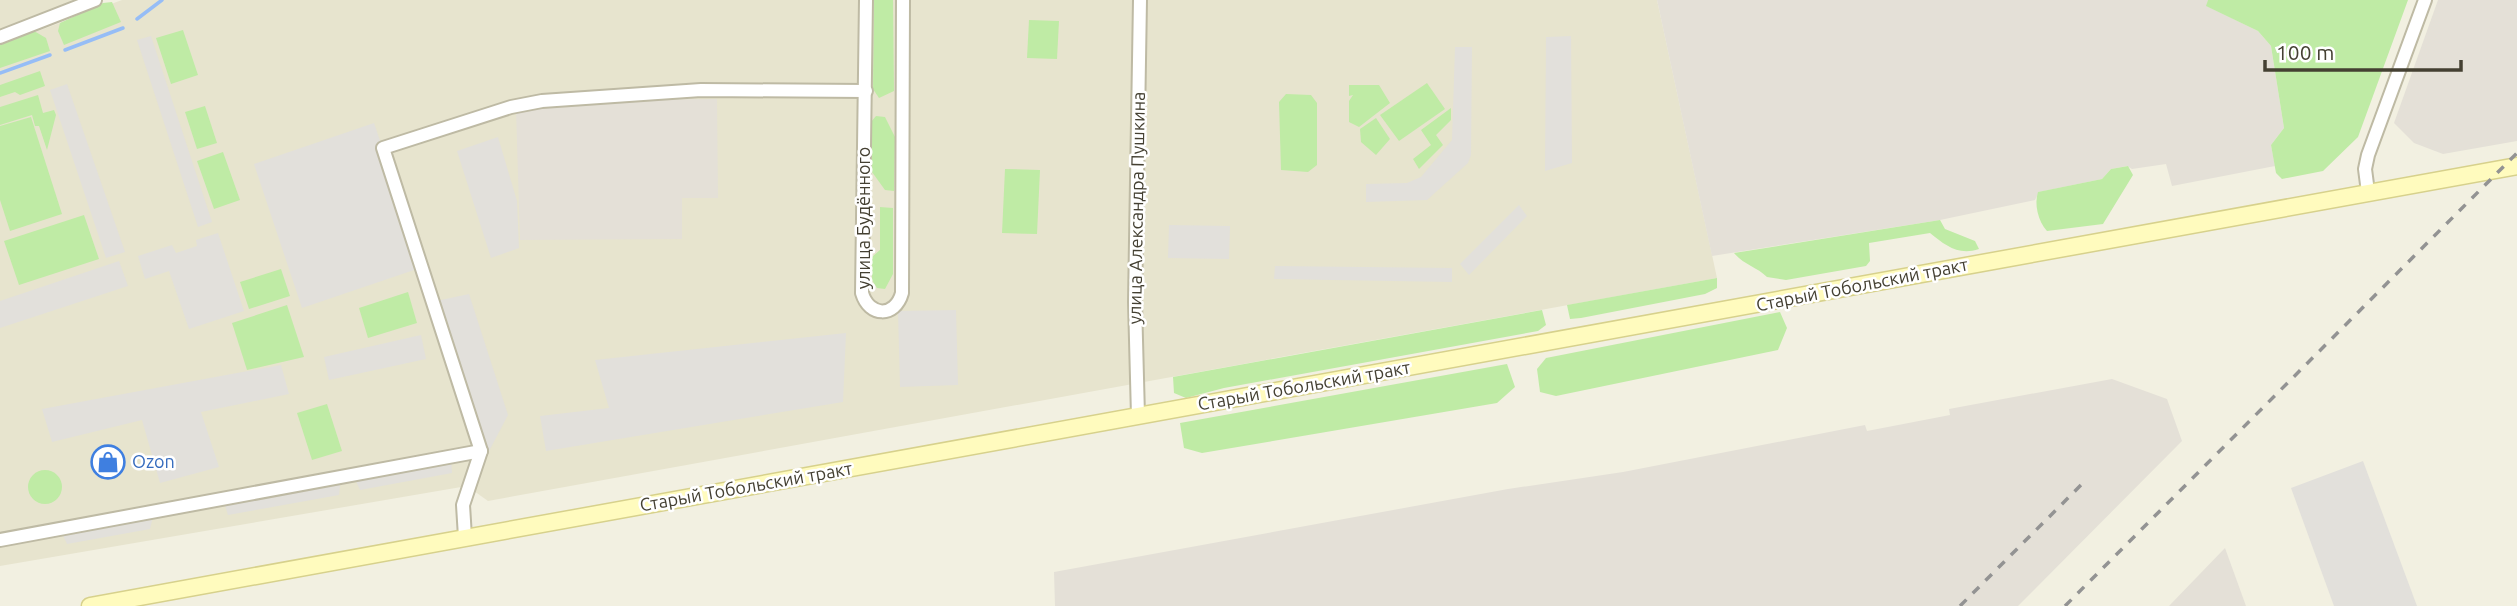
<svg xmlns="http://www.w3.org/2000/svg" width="2517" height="606" font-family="Ubuntu,sans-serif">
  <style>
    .residential { fill: #e7e4ce }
    .industrial { fill: #e4e0d7 }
    .green { fill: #bfeba5 }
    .parking { fill: #e2e0db }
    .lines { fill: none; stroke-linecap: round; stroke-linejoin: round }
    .stream { stroke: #96bdf6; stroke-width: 3.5 }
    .street-casing { stroke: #bebaa4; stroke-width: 16 }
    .secondary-casing { stroke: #d7d18c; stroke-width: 19 }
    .street { stroke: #fff; stroke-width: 12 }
    .secondary { stroke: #fffbbe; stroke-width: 16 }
    .rail { stroke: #939393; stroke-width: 3.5; stroke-dasharray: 9 9; stroke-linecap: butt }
    .labels { text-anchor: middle; stroke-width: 5; stroke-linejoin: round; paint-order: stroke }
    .street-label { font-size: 18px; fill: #444032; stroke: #fff }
    .shop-label { font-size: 18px; fill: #366cbe; stroke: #fff; text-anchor: start }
  </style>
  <rect width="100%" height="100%" fill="#f2f0e1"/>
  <g class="residential">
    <path d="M 0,0 L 74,0 L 0,31 Z"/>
    <path d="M 122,0 L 1657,0 L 1717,278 L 488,501 L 467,486 L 0,566 L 0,45 Z"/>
  </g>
  <g class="industrial">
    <path d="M 1657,0 L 2208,0 L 2207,6 L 2258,31 L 2271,46 L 2284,128 L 2271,145 L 2275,166 L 2172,186 L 2166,164 L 2132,169 L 2127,166 L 2111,169 L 2102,179 L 2039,192 L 2035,200 L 1940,220 L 1712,256 Z"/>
    <path d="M 2438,0 L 2517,0 L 2517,141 L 2443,154 L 2414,143 L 2394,123 Z"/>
    <path d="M 717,99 L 718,198 L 682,198 L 682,239 L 520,240 L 516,110 L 571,100 Z"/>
    <path d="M 2112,379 L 2167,399 L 2182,441 L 2018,606 L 1055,606 L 1054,572 L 1508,489 L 1623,472 L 1865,425 L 1867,431 L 1950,415 L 1949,409 Z"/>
    <path d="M 2225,548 L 2246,606 L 2169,606 Z"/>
  </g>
  <g class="green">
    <path d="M 874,0 L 893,0 L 894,91 L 879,98 L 873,89 Z"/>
    <path d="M 2208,0 L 2408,0 L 2358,137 L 2323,171 L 2282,179 L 2276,173 L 2271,145 L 2284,128 L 2271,46 L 2258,31 L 2206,6 Z"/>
    <path d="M 112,2 L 121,22 L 64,45 L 58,31 L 60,23 L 103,3 Z"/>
    <path d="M 1029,20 L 1059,21 L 1057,59 L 1027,58 Z"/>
    <path d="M 183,30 L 198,75 L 171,84 L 156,38 Z"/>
    <path d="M 34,31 L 46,38 L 50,51 L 0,68 L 0,44 Z"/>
    <path d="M 40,71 L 45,86 L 20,95 L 15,92 L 0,97 L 0,85 Z"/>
    <path d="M 1427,83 L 1445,109 L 1399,141 L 1380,115 Z"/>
    <path d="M 1349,85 L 1379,85 L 1390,103 L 1359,127 L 1349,122 L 1349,101 L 1353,95 L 1349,96 Z"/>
    <path d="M 1286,94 L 1311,95 L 1317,103 L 1317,165 L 1308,172 L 1281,170 L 1279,102 Z"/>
    <path d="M 38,95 L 43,113 L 54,110 L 56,115 L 47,150 L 39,126 L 35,126 L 32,115 L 0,125 L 0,107 Z"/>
    <path d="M 205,106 L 217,143 L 197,149 L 185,112 Z"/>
    <path d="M 1451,108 L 1451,120 L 1436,135 L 1443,145 L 1419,169 L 1413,159 L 1431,145 L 1421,130 Z"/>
    <path d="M 876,116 L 885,117 L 895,137 L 894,191 L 885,190 L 872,172 L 871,122 Z"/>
    <path d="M 31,117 L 62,214 L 10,231 L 0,200 L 0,126 Z"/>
    <path d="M 1376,118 L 1390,139 L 1376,155 L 1361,142 L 1360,129 Z"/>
    <path d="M 223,152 L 240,200 L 214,209 L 197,161 Z"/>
    <path d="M 2128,166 L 2133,175 L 2103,224 L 2047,231 C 2038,221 2034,204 2038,192 L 2102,179 L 2111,169 Z"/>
    <path d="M 1005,169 L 1040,170 L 1037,234 L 1002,233 Z"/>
    <path d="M 880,207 L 893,208 L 893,274 L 885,289 L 877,288 L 872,280 L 872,257 L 880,250 Z"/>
    <path d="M 84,215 L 99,259 L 19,285 L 4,241 Z"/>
    <path d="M 1940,220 L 1945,229 L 1975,241 L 1979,249 C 1958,256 1945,245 1930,233 L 1869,243 L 1870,261 L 1866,266 L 1786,280 L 1767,277 C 1757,267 1744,265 1734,253 Z"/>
    <path d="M 281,269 L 290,296 L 249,309 L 240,282 Z"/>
    <path d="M 1717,278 L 1717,288 L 1705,294 L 1581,318 L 1570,319 L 1567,305 Z"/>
    <path d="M 408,292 L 417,323 L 368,338 L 359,308 Z"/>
    <path d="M 287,305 L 304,357 L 247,370 L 232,323 Z"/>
    <path d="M 1542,310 L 1546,325 L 1538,331 L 1224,388 L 1186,398 L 1174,393 L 1173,377 Z"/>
    <path d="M 1780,312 L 1787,328 L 1778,350 L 1556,396 L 1540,392 L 1537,369 L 1546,358 Z"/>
    <path d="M 1507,364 L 1515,387 L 1497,403 L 1202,453 L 1184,448 L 1180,423 Z"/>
    <path d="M 327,404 L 342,451 L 312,460 L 297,413 Z"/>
    <circle cx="45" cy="487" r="17"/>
  </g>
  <g class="parking">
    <path d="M 151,36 L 212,222 L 198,227 L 137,40 Z"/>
    <path d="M 1571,36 L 1572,163 L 1545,171 L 1546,37 Z"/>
    <path d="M 1455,47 L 1472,47 L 1471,155 L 1468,163 L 1427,200 L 1366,202 L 1366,184 L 1407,183 L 1421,177 L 1452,140 Z"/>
    <path d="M 67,84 L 125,252 L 106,258 L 50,90 Z"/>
    <path d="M 374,123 L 423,267 L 302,308 L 254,164 Z"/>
    <path d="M 498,137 L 517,201 L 519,248 L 491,258 L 457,151 Z"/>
    <path d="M 1519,205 L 1527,216 L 1469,275 L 1460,264 Z"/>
    <path d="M 1169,225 L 1230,226 L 1229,259 L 1168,258 Z"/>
    <path d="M 218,233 L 244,311 L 189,329 L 169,271 L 145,279 L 138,256 L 172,245 L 176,253 L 197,246 L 196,240 Z"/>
    <path d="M 119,261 L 128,286 L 0,328 L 0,301 Z"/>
    <path d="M 1275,266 L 1452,268 L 1452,282 L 1274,279 Z"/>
    <path d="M 469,294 L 508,415 L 488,453 L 477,457 L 427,303 Z"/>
    <path d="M 956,310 L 958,385 L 900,387 L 898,311 Z"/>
    <path d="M 846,333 L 843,402 L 546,451 L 540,416 L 609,408 L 595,360 Z"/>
    <path d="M 421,335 L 426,359 L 329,380 L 324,357 Z"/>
    <path d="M 281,365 L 289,394 L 201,412 L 219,467 L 160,483 L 142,420 L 52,442 L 42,409 Z"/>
    <path d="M 451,456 L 452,473 L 360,490 L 353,475 Z"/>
    <path d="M 2363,461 L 2417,606 L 2334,606 L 2291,488 Z"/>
    <path d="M 341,477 L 339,495 L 228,515 L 223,499 Z"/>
    <path d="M 154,512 L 150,529 L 67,544 L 60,529 Z"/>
  </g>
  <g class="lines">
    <g class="stream">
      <path d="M 137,19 L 162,0"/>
      <path d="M 65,50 L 123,28"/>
      <path d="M 0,73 L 50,55"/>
    </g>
    <defs>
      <g id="street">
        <path d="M 866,0 L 862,293 C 869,317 895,318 902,293 L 903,0"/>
        <path d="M 0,37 L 95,0"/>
        <path d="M 2368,192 L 2365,169 L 2368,155 L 2425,0"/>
        <path d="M 1138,416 L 1135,302 L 1140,0"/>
        <path d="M 465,537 L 463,505 L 481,451 L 383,148 L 511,107 L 542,101 L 701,90 L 866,91"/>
        <path d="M 0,540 L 481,451"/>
      </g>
      <path id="secondary" d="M 90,606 L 2517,166"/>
    </defs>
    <use href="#street" class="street-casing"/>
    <use href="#secondary" class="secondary-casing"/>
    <use href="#street" class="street"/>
    <use href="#secondary" class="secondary"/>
    <g class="rail">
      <path d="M 1960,606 L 2083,483"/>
      <path d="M 2065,606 L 2517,153"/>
    </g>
  </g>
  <defs>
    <symbol id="shop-ring" viewBox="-11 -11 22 22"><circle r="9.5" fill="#fff" stroke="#3f7fe0" stroke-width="1.5"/><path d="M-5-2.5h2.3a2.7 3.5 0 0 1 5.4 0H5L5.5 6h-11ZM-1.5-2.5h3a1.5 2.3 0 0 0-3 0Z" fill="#3f7fe0"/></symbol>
  </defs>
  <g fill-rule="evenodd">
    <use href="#shop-ring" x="89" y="443" width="38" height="38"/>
  </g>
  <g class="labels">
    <g class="street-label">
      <text transform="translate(1137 208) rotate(-89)" y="6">улица Александра Пушкина</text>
      <text transform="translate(864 218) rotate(-90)" y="6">улица Будённого</text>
      <text transform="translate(1862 285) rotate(-11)" y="6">Старый Тобольский тракт</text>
      <text transform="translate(1304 386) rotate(-10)" y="6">Старый Тобольский тракт</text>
      <text transform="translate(746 487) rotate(-10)" y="6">Старый Тобольский тракт</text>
    </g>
    <g class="shop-label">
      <text x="132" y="468">Ozon</text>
    </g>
  </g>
  <path d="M2265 60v10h196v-10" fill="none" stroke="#444032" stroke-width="3.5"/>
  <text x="2276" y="60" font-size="21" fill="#444032" stroke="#ffffff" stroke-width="5" paint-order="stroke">100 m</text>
</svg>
